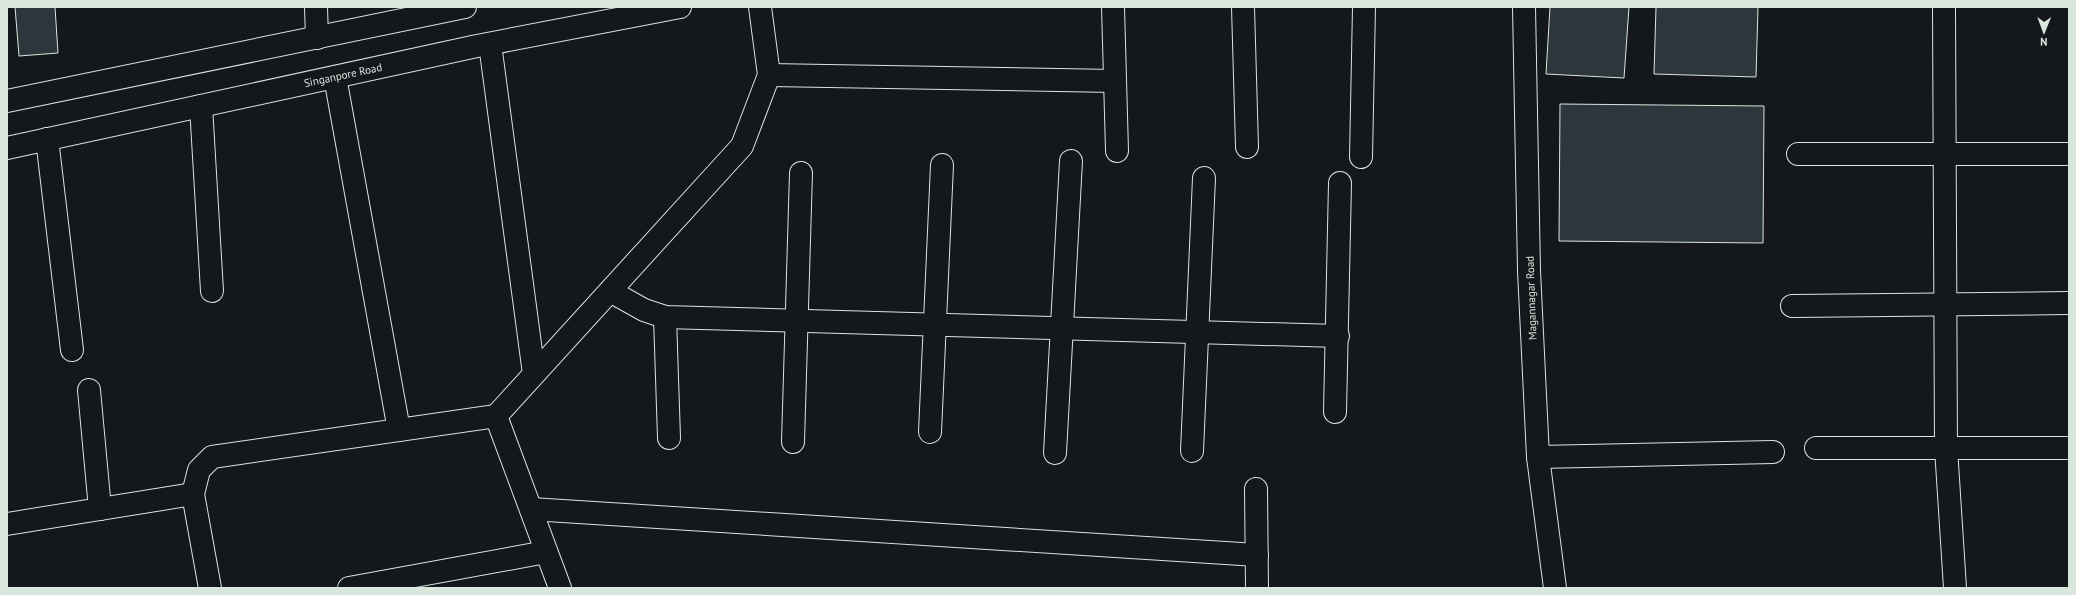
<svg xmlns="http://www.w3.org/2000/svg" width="2076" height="595" font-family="'PT Sans',sans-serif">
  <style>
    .building { fill: #2c363c; stroke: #d8e6dc }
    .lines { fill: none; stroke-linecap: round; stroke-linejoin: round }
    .minor-casing { stroke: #d8e6dc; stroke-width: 24 }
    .major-casing { stroke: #d8e6dc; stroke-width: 24 }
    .minor { stroke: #14181c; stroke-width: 22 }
    .major { stroke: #14181c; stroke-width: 22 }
    .labels { text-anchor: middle; stroke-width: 3; stroke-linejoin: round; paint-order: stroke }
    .street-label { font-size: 11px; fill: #d8e6dc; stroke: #14181c }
  </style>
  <rect width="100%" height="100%" fill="#14181c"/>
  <g class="building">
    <path d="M 15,7 L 55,7 L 58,53 L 19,56 Z"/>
    <path d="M 1550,7 L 1629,7 L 1624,78 L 1546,74 Z"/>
    <path d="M 1656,7 L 1758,7 L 1756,77 L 1654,74 Z"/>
    <path d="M 1560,104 L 1764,106 L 1763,243 L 1559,241 Z"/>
  </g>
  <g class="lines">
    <defs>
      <g id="minor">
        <path d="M 316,7 L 317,38"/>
        <path d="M 1113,7 L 1117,151"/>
        <path d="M 1243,7 L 1247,147"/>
        <path d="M 1524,7 L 1529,271 L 1538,457 L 1555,588"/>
        <path d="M 1944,7 L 1946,448 L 1955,588"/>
        <path d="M 490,44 L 534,374"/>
        <path d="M 769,75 L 1115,81"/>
        <path d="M 335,77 L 399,430"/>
        <path d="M 201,106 L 212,291"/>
        <path d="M 47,139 L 72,350"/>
        <path d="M 1798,154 L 2069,154"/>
        <path d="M 1361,157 L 1364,7"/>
        <path d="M 610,291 L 644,310 L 665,317 L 1338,336"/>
        <path d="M 1792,306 L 2069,303"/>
        <path d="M 665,317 L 669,438"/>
        <path d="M 89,390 L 100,509"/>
        <path d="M 1335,412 L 1340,183"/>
        <path d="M 930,432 L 942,165"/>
        <path d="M 793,442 L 801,173"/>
        <path d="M 1816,448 L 2069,448"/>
        <path d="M 1192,451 L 1204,178"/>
        <path d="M 1055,453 L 1071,161"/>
        <path d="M 1538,457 L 1773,452"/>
        <path d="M 1256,489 L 1257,588"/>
        <path d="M 531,509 L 1257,555"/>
        <path d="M 7,524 L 193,494"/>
        <path d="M 210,588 L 193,494 L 199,470 L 212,457 L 496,416"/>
        <path d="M 349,588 L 546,552"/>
        <path d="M 560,588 L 496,416 L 742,146 L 769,75 L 760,7"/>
      </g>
      <g id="major">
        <path d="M 7,101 L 465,7"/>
        <path d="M 7,148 L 477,46 L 680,7"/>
      </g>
    </defs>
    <use href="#minor" class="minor-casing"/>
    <use href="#major" class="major-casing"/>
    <use href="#minor" class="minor"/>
    <use href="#major" class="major"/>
  </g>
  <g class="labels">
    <g class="street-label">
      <text transform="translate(343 75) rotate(-12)" y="4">Singanpore Road</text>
      <text transform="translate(1531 298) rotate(-92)" y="4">Magannagar Road</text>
    </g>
  </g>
  <rect width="2076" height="595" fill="none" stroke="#d8e6dc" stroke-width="16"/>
  <g transform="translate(2044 32) rotate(181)" stroke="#14181c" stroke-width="3" paint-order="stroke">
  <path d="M0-3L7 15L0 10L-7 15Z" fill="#d8e6dc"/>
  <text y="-6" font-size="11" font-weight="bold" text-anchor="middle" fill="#d8e6dc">N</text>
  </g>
</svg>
